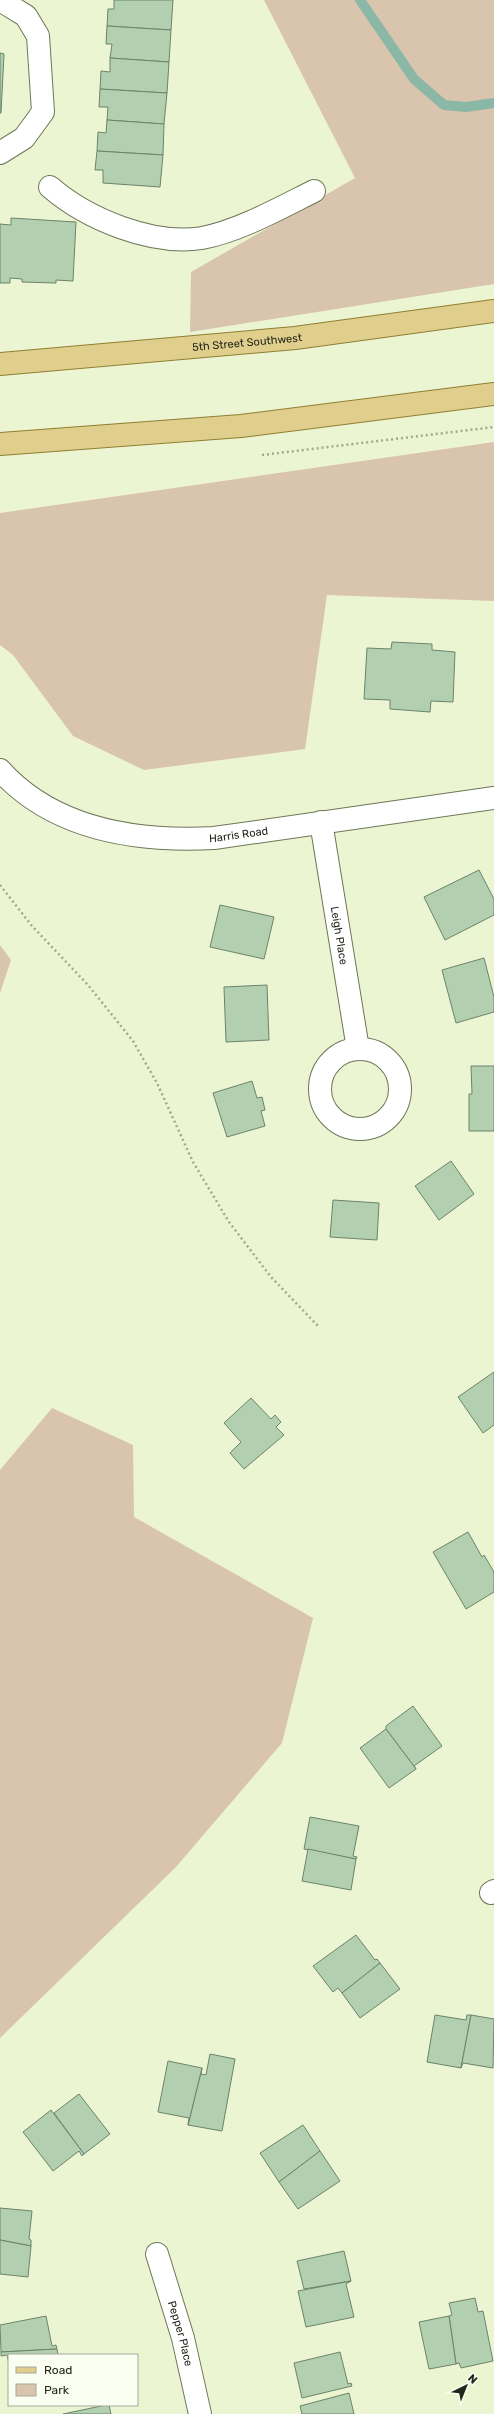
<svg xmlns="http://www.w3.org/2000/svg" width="494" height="2414" font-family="Rubik,sans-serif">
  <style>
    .green { fill: #d9c4ad }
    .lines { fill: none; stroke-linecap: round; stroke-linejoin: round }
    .stream { stroke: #8bb8a6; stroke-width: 10 }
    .building { fill: #b2d0b0; stroke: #6c836b }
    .minor-casing { stroke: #6e7557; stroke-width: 24 }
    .major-casing { stroke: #907e33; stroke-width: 24 }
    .path { stroke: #a1a88d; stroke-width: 2.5; stroke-dasharray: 2 3; stroke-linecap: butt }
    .minor { stroke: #fff; stroke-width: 22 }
    .major { stroke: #e0ce8d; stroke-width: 22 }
    .labels { text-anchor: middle; stroke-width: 4; stroke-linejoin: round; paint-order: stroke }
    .street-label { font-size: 11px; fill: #23261a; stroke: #fbfff1 }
  </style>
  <rect width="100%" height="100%" fill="#ecf5d2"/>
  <g class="green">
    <path d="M 264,0 L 494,0 L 494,284 L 190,332 L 191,272 L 355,178 Z"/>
    <path d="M 494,442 L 494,601 L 327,595 L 305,749 L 144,770 L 73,736 L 13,655 L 0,645 L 0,513 Z"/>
    <path d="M 0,945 L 11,960 L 0,993 Z"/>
    <path d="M 52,1408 L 133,1445 L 134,1517 L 313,1618 L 282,1743 L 176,1867 L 0,2038 L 0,1470 Z"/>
  </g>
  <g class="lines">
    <path class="stream" d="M 360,0 L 414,79 L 444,105 L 466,107 L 494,103"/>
  </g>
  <g class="building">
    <path d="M 114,0 L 173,0 L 171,30 L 107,26 L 108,9 L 114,9 Z"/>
    <path d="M 107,26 L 171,30 L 169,62 L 110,58 L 112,44 L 106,44 Z"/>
    <path d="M 0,53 L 4,54 L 1,113 L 0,113 Z"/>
    <path d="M 110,58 L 169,62 L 167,93 L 100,89 L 101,71 L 110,72 Z"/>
    <path d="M 100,89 L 167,93 L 164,124 L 107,120 L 108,107 L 99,107 Z"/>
    <path d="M 107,120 L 164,124 L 163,155 L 97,151 L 98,132 L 106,133 Z"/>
    <path d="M 97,151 L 163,155 L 160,187 L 103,183 L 103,170 L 95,170 Z"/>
    <path d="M 11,218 L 76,222 L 73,281 L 56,280 L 56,283 L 22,282 L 22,279 L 10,278 L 10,283 L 0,283 L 0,224 L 11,225 Z"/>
    <path d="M 392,642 L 432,644 L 432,650 L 455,652 L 453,702 L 431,701 L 430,712 L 390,709 L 390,700 L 364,699 L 367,648 L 391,649 Z"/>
    <path d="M 479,870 L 494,899 L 494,915 L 445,940 L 424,897 Z"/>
    <path d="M 220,905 L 274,917 L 264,959 L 210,947 Z"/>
    <path d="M 484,958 L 494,997 L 494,1012 L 456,1023 L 442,970 Z"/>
    <path d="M 267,985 L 269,1040 L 226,1042 L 224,987 Z"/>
    <path d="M 471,1066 L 494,1066 L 494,1131 L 469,1131 L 469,1094 L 472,1094 Z"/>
    <path d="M 252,1081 L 257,1098 L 262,1097 L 265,1110 L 261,1111 L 265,1126 L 227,1137 L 213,1093 Z"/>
    <path d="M 451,1161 L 474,1194 L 439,1220 L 415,1186 Z"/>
    <path d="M 333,1200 L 379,1203 L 377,1240 L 330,1237 Z"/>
    <path d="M 494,1372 L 494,1425 L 483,1433 L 458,1397 Z"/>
    <path d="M 251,1398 L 271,1419 L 275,1415 L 281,1422 L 276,1427 L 284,1435 L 244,1469 L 230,1453 L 241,1442 L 224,1423 Z"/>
    <path d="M 468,1532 L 482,1557 L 484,1555 L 494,1572 L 494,1592 L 466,1609 L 433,1552 Z"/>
    <path d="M 413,1706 L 442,1746 L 414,1766 L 416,1769 L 386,1729 L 386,1726 Z"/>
    <path d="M 386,1729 L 416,1769 L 389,1788 L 360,1748 Z"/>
    <path d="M 310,1817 L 359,1826 L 353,1856 L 357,1857 L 356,1859 L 304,1849 Z"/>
    <path d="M 308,1849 L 356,1859 L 351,1890 L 302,1881 Z"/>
    <path d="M 356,1935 L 375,1960 L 377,1959 L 380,1963 L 342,1993 L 338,1988 L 333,1992 L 313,1966 Z"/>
    <path d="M 380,1963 L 400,1989 L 360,2018 L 342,1993 Z"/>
    <path d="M 435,2015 L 466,2020 L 467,2015 L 471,2015 L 461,2068 L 427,2062 Z"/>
    <path d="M 471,2015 L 494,2019 L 493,2068 L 463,2063 L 461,2068 Z"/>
    <path d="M 210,2054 L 235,2059 L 222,2131 L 188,2125 L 202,2068 L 201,2074 L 206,2075 Z"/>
    <path d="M 168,2061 L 202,2068 L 188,2125 L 189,2118 L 158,2112 Z"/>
    <path d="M 79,2094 L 110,2134 L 84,2154 L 54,2113 Z"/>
    <path d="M 51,2110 L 84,2154 L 82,2156 L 79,2151 L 53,2171 L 23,2132 Z"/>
    <path d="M 303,2125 L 320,2151 L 279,2182 L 260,2153 Z"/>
    <path d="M 320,2151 L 340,2181 L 298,2209 L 279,2182 Z"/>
    <path d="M 0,2208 L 32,2211 L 29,2239 L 31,2240 L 31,2246 L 0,2240 Z"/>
    <path d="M 0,2240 L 31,2246 L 28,2277 L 0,2274 Z"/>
    <path d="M 344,2251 L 351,2281 L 304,2289 L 297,2261 Z"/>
    <path d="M 351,2281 L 346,2284 L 354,2317 L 306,2327 L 298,2291 Z"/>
    <path d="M 475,2298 L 478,2312 L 483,2311 L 493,2361 L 461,2368 L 459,2363 L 456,2364 L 449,2316 L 452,2315 L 449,2303 Z"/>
    <path d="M 46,2316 L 52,2346 L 56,2345 L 57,2349 L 1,2352 L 0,2325 Z"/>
    <path d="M 449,2316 L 456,2364 L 429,2369 L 419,2322 Z"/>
    <path d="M 57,2349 L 58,2355 L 9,2355 L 9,2364 L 7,2355 L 1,2356 L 1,2352 Z"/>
    <path d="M 340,2352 L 348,2384 L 351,2383 L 352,2386 L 302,2398 L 294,2363 Z"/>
    <path d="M 349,2393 L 354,2414 L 302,2414 L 300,2406 Z"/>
    <path d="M 106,2405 L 109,2405 L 111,2414 L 63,2414 Z"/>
  </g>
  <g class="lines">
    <defs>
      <g id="minor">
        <path d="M 0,0 L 26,16 L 38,36 L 43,112 L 24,138 L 0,153"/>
        <path d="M 50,187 C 87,219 152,246 202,238 C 239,231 280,208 314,191"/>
        <path id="s1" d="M 0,770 C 54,830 137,842 214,838 L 494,798"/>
        <path id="s2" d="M 321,822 L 358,1049"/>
        <circle cx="360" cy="1089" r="40"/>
        <path d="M 491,1893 L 494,1891"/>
        <path id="s3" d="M 157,2254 L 183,2338 L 200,2414"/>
      </g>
      <g id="major">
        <path id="s4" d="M 0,364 L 295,338 L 494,311"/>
        <path d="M 0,444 L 241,426 L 494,394"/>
      </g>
    </defs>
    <use href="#minor" class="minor-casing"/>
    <use href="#major" class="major-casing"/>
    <g class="path">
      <path d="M 262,455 L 494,427"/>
      <path d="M 0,885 L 32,926 L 88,985 L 133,1041 L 157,1083 L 193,1162 L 229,1222 L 271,1277 L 319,1327"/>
    </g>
    <use href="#minor" class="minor"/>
    <use href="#major" class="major"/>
  </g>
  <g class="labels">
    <g class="street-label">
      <text dy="4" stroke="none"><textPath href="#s4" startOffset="248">5th Street Southwest</textPath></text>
      <text dy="4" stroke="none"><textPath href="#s1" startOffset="257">Harris Road</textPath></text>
      <text dy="4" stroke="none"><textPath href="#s2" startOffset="115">Leigh Place</textPath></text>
      <text dy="4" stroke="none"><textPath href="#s3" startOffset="83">Pepper Place</textPath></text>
    </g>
  </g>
  <rect x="8" y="2354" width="130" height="52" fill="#fbfff1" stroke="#a5a89b"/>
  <rect x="16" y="2367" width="20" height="6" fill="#e0ce8d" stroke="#a5a89b"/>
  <text x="44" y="2374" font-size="12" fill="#23261a">Road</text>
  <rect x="16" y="2384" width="20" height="12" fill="#d9c4ad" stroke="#a5a89b"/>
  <text x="44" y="2394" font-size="12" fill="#23261a">Park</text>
  <g transform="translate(466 2386) rotate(43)" stroke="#fbfff1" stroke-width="3" paint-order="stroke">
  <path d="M0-3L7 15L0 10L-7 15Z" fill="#23261a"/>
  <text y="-6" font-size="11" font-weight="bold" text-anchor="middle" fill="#23261a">N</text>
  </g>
</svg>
